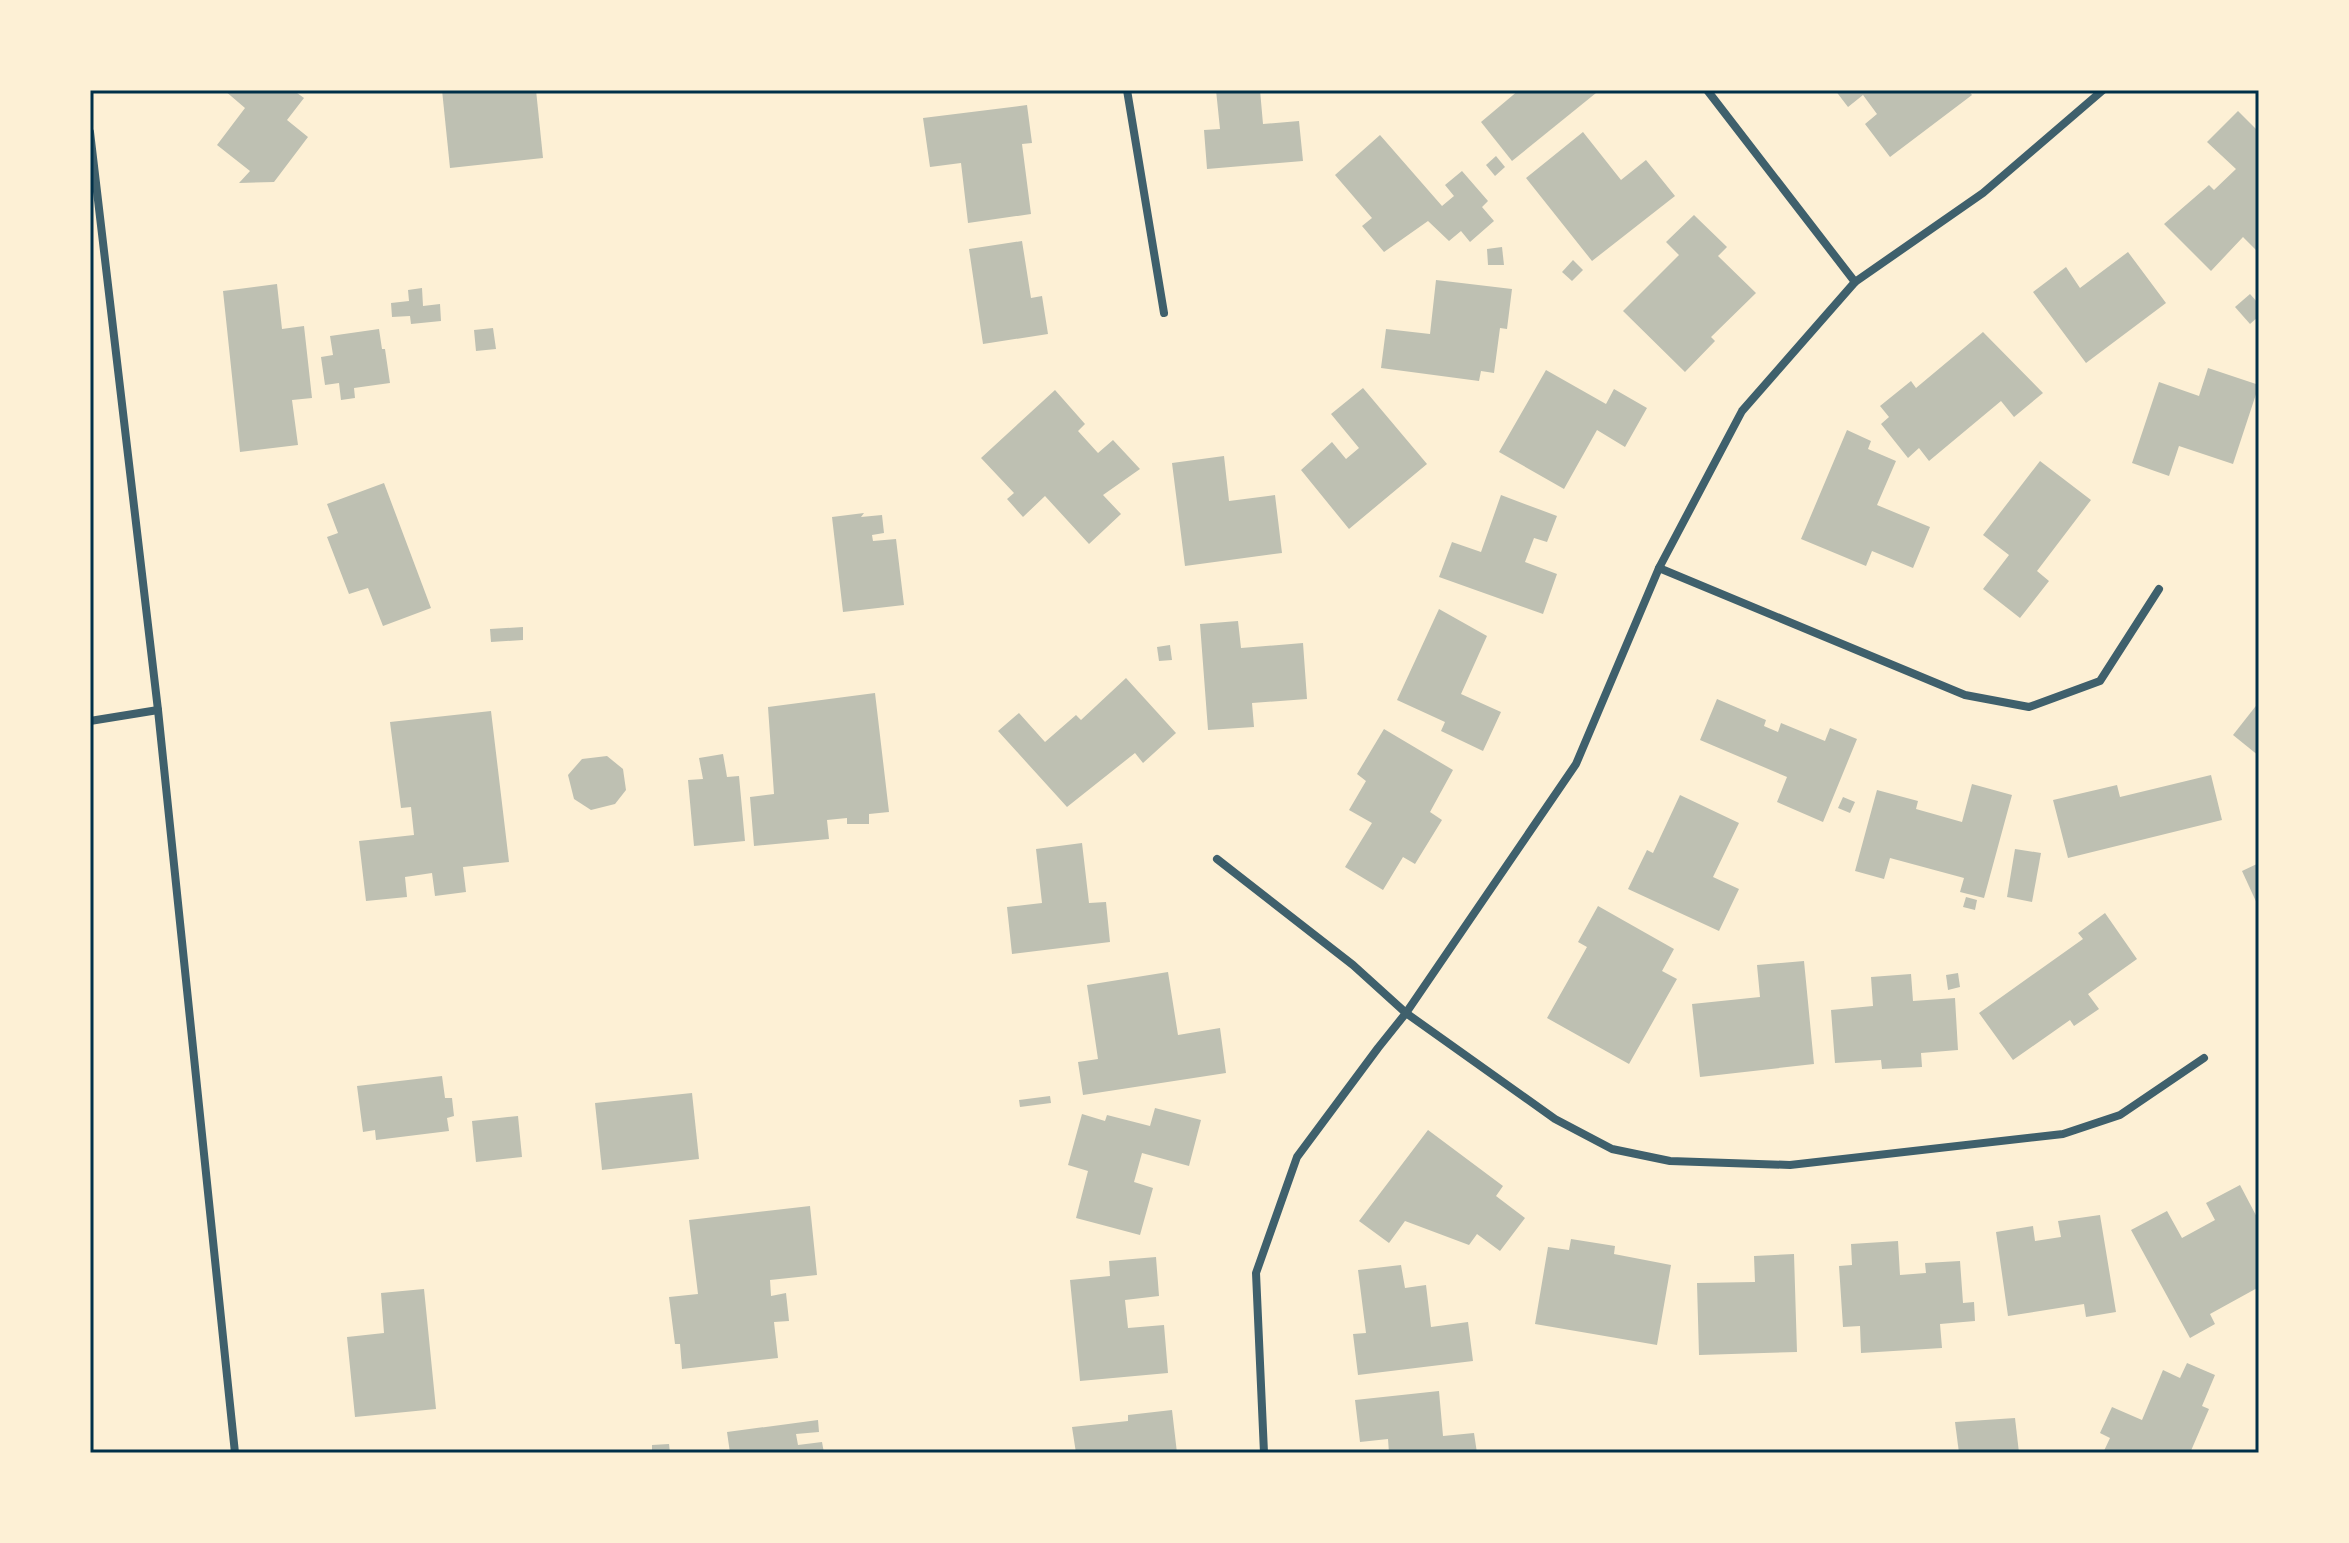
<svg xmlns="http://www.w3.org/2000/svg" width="2349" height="1543" font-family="'Noto Serif',serif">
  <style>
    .building { fill: #bec0b2 }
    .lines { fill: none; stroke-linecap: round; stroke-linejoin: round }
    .minor { stroke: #3f606c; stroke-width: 8 }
    .neatline { fill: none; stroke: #003049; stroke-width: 3 }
  </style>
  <rect width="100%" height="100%" fill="#fdf0d5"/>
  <g class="building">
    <path d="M 224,90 L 293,90 L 304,98 L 287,120 L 308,137 L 274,182 L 239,183 L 250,171 L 217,145 L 245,108 Z"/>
    <path d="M 442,90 L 536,90 L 543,158 L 450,168 Z"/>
    <path d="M 1216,90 L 1260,90 L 1263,124 L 1299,121 L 1303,161 L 1207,169 L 1204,130 L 1220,129 Z"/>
    <path d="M 1519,90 L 1594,90 L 1596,93 L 1512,161 L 1481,122 Z"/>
    <path d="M 1835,90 L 1968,90 L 1972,95 L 1890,157 L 1865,124 L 1877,114 L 1863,95 L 1848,107 Z"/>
    <path d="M 1027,105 L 1032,143 L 1022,144 L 1031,214 L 968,223 L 961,163 L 930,167 L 923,118 Z"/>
    <path d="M 2238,111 L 2259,132 L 2259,249 L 2257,251 L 2243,237 L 2211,271 L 2164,224 L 2209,185 L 2214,190 L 2236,169 L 2207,142 Z"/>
    <path d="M 1583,132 L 1621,180 L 1646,160 L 1675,196 L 1592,261 L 1526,178 Z"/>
    <path d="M 1380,135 L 1442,206 L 1454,196 L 1445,185 L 1462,171 L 1488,201 L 1482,207 L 1494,221 L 1470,242 L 1461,231 L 1449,241 L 1428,221 L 1384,252 L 1362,226 L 1372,218 L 1335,175 Z"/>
    <path d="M 1496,156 L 1505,167 L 1495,176 L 1486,165 Z"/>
    <path d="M 1694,215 L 1727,247 L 1718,256 L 1756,293 L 1711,337 L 1715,341 L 1685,372 L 1623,311 L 1679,255 L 1666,242 Z"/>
    <path d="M 1022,241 L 1031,298 L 1042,296 L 1048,334 L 983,344 L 969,249 Z"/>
    <path d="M 1502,247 L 1504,265 L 1488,265 L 1487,249 Z"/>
    <path d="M 2128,252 L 2166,303 L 2086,363 L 2033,292 L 2066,267 L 2080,288 Z"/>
    <path d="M 1573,260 L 1583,270 L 1572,281 L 1562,272 Z"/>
    <path d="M 1436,280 L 1512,289 L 1507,329 L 1500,328 L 1494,373 L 1481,371 L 1479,381 L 1381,368 L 1386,329 L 1430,334 Z"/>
    <path d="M 277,284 L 282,329 L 304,326 L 312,398 L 292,400 L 298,445 L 240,452 L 223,291 Z"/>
    <path d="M 422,288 L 423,306 L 440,304 L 441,321 L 411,324 L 410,316 L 392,317 L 391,303 L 409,301 L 408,290 Z"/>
    <path d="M 2250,294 L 2259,304 L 2259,316 L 2250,324 L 2235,307 Z"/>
    <path d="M 493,328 L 496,349 L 476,351 L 474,330 Z"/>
    <path d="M 379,329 L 382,349 L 385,349 L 390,383 L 354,388 L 355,398 L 341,400 L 339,383 L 325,385 L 321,357 L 333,355 L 330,336 Z"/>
    <path d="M 1983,332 L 2043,393 L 2014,417 L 2001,401 L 1929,461 L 1919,448 L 1908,458 L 1881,424 L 1889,417 L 1880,406 L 1911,381 L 1916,388 Z"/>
    <path d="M 2208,368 L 2259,385 L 2233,464 L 2179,446 L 2169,476 L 2132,463 L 2159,382 L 2199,396 Z"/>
    <path d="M 1546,370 L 1606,404 L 1614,389 L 1647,408 L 1625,447 L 1597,430 L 1564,489 L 1499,452 Z"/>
    <path d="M 1363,388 L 1427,464 L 1349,529 L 1301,470 L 1332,442 L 1346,459 L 1359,448 L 1331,414 Z"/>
    <path d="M 1055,390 L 1085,424 L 1078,431 L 1098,453 L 1113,440 L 1140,469 L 1103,495 L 1121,514 L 1089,544 L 1045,496 L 1023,517 L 1007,499 L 1014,493 L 981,458 Z"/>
    <path d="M 1847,430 L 1871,441 L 1868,449 L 1896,461 L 1877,505 L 1930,527 L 1913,568 L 1872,551 L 1866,566 L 1801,539 Z"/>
    <path d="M 1224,456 L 1229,501 L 1275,495 L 1282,553 L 1185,566 L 1172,463 Z"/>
    <path d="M 2040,461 L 2091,500 L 2037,571 L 2049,581 L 2020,618 L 1983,589 L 2009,555 L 1983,535 Z"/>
    <path d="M 384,483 L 431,608 L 383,626 L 368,588 L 349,594 L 327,537 L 338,533 L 327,504 Z"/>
    <path d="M 1501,495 L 1557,516 L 1547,542 L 1534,538 L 1525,562 L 1557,574 L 1543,614 L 1439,577 L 1452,542 L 1481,552 Z"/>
    <path d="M 864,513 L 861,517 L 882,515 L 884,533 L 872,535 L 873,541 L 896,539 L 904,605 L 843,612 L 832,517 Z"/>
    <path d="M 1439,609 L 1487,636 L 1461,694 L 1501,712 L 1483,751 L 1441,731 L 1445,722 L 1397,700 Z"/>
    <path d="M 1238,621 L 1241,648 L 1303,643 L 1307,699 L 1252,703 L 1254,727 L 1208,730 L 1200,624 Z"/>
    <path d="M 523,627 L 523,640 L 491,642 L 490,629 Z"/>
    <path d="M 1170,645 L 1172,660 L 1159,661 L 1157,647 Z"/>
    <path d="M 1126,678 L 1176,733 L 1143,763 L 1135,753 L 1067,807 L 998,731 L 1019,713 L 1045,742 L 1076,715 L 1081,720 Z"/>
    <path d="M 875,693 L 889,812 L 869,814 L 869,824 L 847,824 L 847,818 L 827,820 L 829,839 L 754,846 L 750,797 L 774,794 L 768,707 Z"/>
    <path d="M 1717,699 L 1766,720 L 1764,726 L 1778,732 L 1781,723 L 1825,741 L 1830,728 L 1857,739 L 1823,822 L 1777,802 L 1787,777 L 1700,740 Z"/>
    <path d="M 2259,702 L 2259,756 L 2233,735 Z"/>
    <path d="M 491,711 L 509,862 L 463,867 L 466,892 L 435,896 L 432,873 L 405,877 L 407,897 L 366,901 L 359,841 L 414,835 L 411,807 L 401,808 L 390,722 Z"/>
    <path d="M 1384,729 L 1453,770 L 1430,812 L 1442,820 L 1415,864 L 1403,857 L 1383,890 L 1345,867 L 1372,823 L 1349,810 L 1366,781 L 1357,774 Z"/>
    <path d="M 723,754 L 727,777 L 739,776 L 745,841 L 694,846 L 688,780 L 703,779 L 699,758 Z"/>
    <path d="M 607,756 L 623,769 L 626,790 L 615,804 L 591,810 L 574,799 L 568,775 L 582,759 Z"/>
    <path d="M 2211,775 L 2222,820 L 2068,858 L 2053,800 L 2117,785 L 2120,797 Z"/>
    <path d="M 1972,784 L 2012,795 L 1984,898 L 1960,892 L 1964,878 L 1890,858 L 1884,879 L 1855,871 L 1877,790 L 1918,801 L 1916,809 L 1962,822 Z"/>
    <path d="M 1680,795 L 1739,823 L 1713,877 L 1739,889 L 1719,931 L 1628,889 L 1647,850 L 1653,853 Z"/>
    <path d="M 1843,797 L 1855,802 L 1850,813 L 1838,808 Z"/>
    <path d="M 1082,843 L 1089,903 L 1106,902 L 1110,942 L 1012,954 L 1007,907 L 1042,903 L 1036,849 Z"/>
    <path d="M 2015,849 L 2041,853 L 2032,902 L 2007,897 Z"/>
    <path d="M 2259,863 L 2259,908 L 2242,871 Z"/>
    <path d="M 1966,897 L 1977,900 L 1975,910 L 1963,907 Z"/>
    <path d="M 1598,906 L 1674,949 L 1662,971 L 1677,979 L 1629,1064 L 1547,1018 L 1587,947 L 1578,942 Z"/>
    <path d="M 2105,913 L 2137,959 L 2088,994 L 2099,1009 L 2074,1026 L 2070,1020 L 2013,1060 L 1979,1013 L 2083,939 L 2078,933 Z"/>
    <path d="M 1804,961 L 1814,1064 L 1700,1077 L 1692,1004 L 1760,997 L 1757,965 Z"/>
    <path d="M 1168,972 L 1178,1035 L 1220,1028 L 1226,1073 L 1083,1095 L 1078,1062 L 1098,1059 L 1087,985 Z"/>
    <path d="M 1958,973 L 1960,987 L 1948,990 L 1946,975 Z"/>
    <path d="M 1911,974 L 1913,1001 L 1955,998 L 1958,1050 L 1921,1053 L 1922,1067 L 1882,1069 L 1881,1060 L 1835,1063 L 1831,1010 L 1873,1006 L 1871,977 Z"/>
    <path d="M 442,1076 L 445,1098 L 452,1098 L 454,1116 L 447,1118 L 449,1131 L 376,1140 L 375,1130 L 363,1132 L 357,1086 Z"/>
    <path d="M 692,1093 L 699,1159 L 602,1170 L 595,1103 Z"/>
    <path d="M 1050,1096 L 1051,1103 L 1020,1107 L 1019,1100 Z"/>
    <path d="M 1155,1108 L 1201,1120 L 1189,1166 L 1142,1153 L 1134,1182 L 1153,1188 L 1140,1235 L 1076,1218 L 1088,1171 L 1068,1165 L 1082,1114 L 1105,1121 L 1107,1115 L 1150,1126 Z"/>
    <path d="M 518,1116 L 522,1157 L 476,1162 L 472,1121 Z"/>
    <path d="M 1428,1130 L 1503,1186 L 1496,1196 L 1525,1218 L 1500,1251 L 1477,1234 L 1469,1245 L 1405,1221 L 1389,1243 L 1359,1221 Z"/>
    <path d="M 2240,1185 L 2259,1221 L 2259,1287 L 2210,1314 L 2215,1324 L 2190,1338 L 2131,1230 L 2167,1211 L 2182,1238 L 2215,1220 L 2206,1203 Z"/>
    <path d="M 810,1206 L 817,1275 L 770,1280 L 771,1296 L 786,1293 L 789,1321 L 774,1322 L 778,1358 L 682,1369 L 680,1344 L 675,1344 L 669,1297 L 698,1294 L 689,1220 Z"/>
    <path d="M 2100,1215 L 2116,1312 L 2086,1317 L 2084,1304 L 2008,1316 L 1996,1232 L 2033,1226 L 2035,1241 L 2061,1237 L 2058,1221 Z"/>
    <path d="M 1571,1239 L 1615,1246 L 1614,1254 L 1671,1265 L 1657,1345 L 1535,1324 L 1548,1247 L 1569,1250 Z"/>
    <path d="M 1898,1241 L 1900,1275 L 1926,1273 L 1925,1263 L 1960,1261 L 1963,1303 L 1974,1302 L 1975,1321 L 1940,1324 L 1942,1348 L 1861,1353 L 1860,1326 L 1843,1327 L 1839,1266 L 1852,1265 L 1851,1244 Z"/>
    <path d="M 1794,1254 L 1797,1352 L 1699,1355 L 1697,1283 L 1755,1282 L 1754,1256 Z"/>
    <path d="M 1156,1257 L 1159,1296 L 1125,1300 L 1128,1328 L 1164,1325 L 1168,1373 L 1080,1381 L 1070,1280 L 1110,1276 L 1109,1261 Z"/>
    <path d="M 1401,1265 L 1405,1288 L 1426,1285 L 1431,1327 L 1468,1322 L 1473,1361 L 1358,1375 L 1353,1334 L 1366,1333 L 1358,1270 Z"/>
    <path d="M 424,1289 L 436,1409 L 355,1417 L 347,1337 L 384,1333 L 381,1293 Z"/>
    <path d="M 2187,1363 L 2215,1375 L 2202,1406 L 2209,1409 L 2190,1453 L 2103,1453 L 2110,1438 L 2100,1433 L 2112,1407 L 2142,1420 L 2163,1370 L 2180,1378 Z"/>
    <path d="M 1439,1391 L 1443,1436 L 1474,1433 L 1477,1453 L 1389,1453 L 1388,1439 L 1360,1442 L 1355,1400 Z"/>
    <path d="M 1172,1410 L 1177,1453 L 1076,1453 L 1072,1427 L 1128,1421 L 1128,1415 Z"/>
    <path d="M 2015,1418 L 2019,1453 L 1959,1453 L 1955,1422 Z"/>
    <path d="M 818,1420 L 819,1432 L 796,1434 L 798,1445 L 822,1442 L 824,1453 L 730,1453 L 727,1432 Z"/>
    <path d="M 669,1444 L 670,1453 L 652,1453 L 652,1445 Z"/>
  </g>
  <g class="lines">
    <g class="minor">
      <path d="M 1127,90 L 1164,313"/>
      <path d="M 1707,90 L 1855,282"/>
      <path d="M 90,132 L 158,710 L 235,1453"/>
      <path d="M 1659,568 L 1965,695 L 2029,707 L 2100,681 L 2159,589"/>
      <path d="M 90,721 L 158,710"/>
      <path d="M 1217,859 L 1353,965 L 1406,1013 L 1555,1119 L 1612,1149 L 1670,1161 L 1790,1165 L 2063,1134 L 2120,1115 L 2204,1058"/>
      <path d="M 1264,1453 L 1256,1273 L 1297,1157 L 1378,1048 L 1406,1013 L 1576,764 L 1659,568 L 1742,411 L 1855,282 L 1983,193 L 2103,90"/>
    </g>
  </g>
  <rect width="2349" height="1543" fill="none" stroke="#fdf0d5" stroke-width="184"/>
  <rect x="92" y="92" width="2165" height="1359" class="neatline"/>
</svg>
